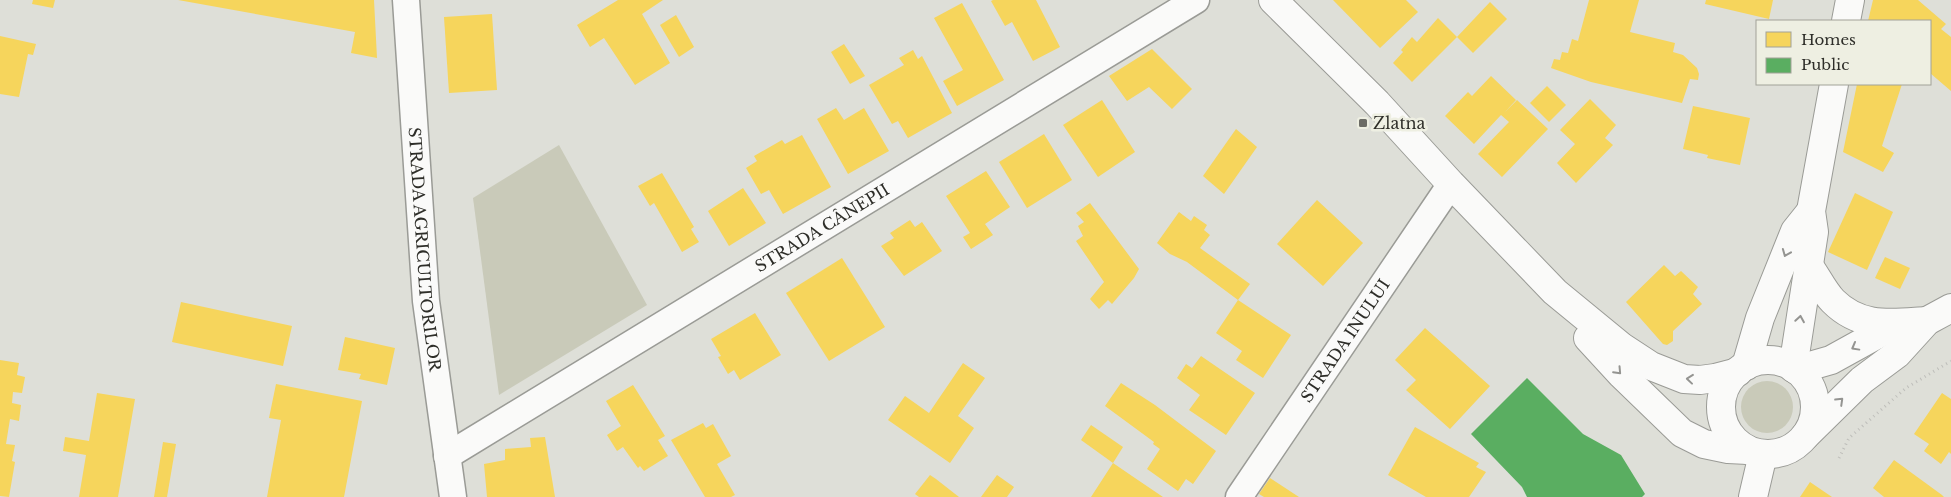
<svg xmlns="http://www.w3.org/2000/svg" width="1951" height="497" font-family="'Libre Baskerville',serif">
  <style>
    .green { fill: #c9cab9 }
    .homes { fill: #f6d55c }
    .public { fill: #5aae61 }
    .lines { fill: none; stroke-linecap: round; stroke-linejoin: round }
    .minor-casing { stroke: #9a9b96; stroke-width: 29 }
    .tertiary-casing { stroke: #9a9b96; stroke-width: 30 }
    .secondary-casing { stroke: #9a9b96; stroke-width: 30 }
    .path { stroke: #bebeba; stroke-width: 3; stroke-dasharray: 1 4; stroke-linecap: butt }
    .minor { stroke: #fafaf9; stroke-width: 26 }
    .tertiary { stroke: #fafaf9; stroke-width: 28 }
    .secondary { stroke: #fafaf9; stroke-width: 28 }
    .oneway { stroke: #949491 }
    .poi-dot { fill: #6c6c66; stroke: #eeefe2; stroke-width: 2 }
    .labels { text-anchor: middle; stroke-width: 5; stroke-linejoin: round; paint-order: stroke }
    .poi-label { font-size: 16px; fill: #2e2e29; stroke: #eeefe2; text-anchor: start }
    .street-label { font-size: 16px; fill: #2e2e29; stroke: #eeefe2 }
  </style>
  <rect width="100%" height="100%" fill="#dedfd8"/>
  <g class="green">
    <path d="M 559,145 L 647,305 L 499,395 L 473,198 Z"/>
    <circle cx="1767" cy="407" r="26"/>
  </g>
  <g class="homes">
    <path d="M 33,0 L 55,0 L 53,8 L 32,4 Z"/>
    <path d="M 178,0 L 374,0 L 377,58 L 351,53 L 355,32 Z"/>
    <path d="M 618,0 L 663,0 L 642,14 L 670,63 L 635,85 L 604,38 L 590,47 L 577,25 Z"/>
    <path d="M 993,0 L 1036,0 L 1060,47 L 1033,61 L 1012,22 L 1005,26 L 991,1 Z"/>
    <path d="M 1333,0 L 1406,0 L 1418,12 L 1380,48 Z"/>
    <path d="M 1589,0 L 1639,0 L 1630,32 L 1675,43 L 1673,52 L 1683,55 L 1697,68 L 1699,74 L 1698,80 L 1690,79 L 1682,103 L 1591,82 L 1551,68 L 1554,59 L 1560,60 L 1562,52 L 1568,53 L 1572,39 L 1578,41 Z"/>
    <path d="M 1706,0 L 1773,0 L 1769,19 L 1705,4 Z"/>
    <path d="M 1873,0 L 1918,0 L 1946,24 L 1941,29 L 1951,37 L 1951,91 L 1930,73 L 1930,21 L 1868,21 Z"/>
    <path d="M 1490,2 L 1507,19 L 1473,53 L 1457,37 Z"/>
    <path d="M 962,3 L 1004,80 L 957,106 L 943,81 L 963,70 L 934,18 Z"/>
    <path d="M 492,14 L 497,90 L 449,93 L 444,17 Z"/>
    <path d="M 676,15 L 694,47 L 679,57 L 660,25 Z"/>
    <path d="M 1438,18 L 1457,37 L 1412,82 L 1393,63 L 1403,52 L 1401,50 L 1412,37 L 1417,42 Z"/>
    <path d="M 0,36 L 36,44 L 33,55 L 28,54 L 19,97 L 0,94 Z"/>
    <path d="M 844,44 L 865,76 L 850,84 L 831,52 Z"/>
    <path d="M 1152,49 L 1192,89 L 1172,109 L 1149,87 L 1127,101 L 1109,76 Z"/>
    <path d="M 913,50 L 918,59 L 922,56 L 952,113 L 908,138 L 898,121 L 892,124 L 869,85 L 904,65 L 899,58 Z"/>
    <path d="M 1491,76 L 1516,100 L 1505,112 L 1517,100 L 1548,129 L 1502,177 L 1478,154 L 1509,122 L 1501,115 L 1474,144 L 1445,116 L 1468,92 L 1472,96 Z"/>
    <path d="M 1857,84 L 1902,84 L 1882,146 L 1894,153 L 1883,172 L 1843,152 Z"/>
    <path d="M 1547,86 L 1566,105 L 1549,122 L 1530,103 Z"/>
    <path d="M 1590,99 L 1616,125 L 1605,138 L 1613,145 L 1576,183 L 1557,163 L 1575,144 L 1560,130 Z"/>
    <path d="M 1102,100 L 1135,152 L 1098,177 L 1063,125 Z"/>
    <path d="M 1693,106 L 1750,118 L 1740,165 L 1707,158 L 1708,155 L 1683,149 Z"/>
    <path d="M 836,108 L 844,120 L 864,108 L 889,151 L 848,174 L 817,119 Z"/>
    <path d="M 1236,129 L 1257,147 L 1224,194 L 1203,176 Z"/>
    <path d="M 1044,134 L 1072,180 L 1027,208 L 999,162 Z"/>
    <path d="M 802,135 L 831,187 L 783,214 L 769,190 L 761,194 L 746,168 L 757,161 L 754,156 L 782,140 L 785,144 Z"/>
    <path d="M 986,171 L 1010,207 L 985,224 L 993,235 L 971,249 L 963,237 L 970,233 L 946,196 Z"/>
    <path d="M 662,173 L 694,227 L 691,229 L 699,242 L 682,252 L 654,203 L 650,206 L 638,186 Z"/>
    <path d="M 743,188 L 766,223 L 729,246 L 708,211 Z"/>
    <path d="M 1855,193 L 1893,212 L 1867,270 L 1828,252 Z"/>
    <path d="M 1317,200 L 1363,243 L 1323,286 L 1277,244 Z"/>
    <path d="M 1090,203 L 1139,269 L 1134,278 L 1112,304 L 1108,300 L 1099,309 L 1090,299 L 1104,282 L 1076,241 L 1083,236 L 1078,226 L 1084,222 L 1076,213 Z"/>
    <path d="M 1179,212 L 1191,221 L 1194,216 L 1207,225 L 1204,230 L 1210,235 L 1200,248 L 1250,284 L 1238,300 L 1187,262 L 1170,254 L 1157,243 Z"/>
    <path d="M 910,220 L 915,227 L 922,222 L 942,251 L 904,276 L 881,246 L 894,238 L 890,233 Z"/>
    <path d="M 1885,257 L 1910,268 L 1900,289 L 1875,278 Z"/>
    <path d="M 842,258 L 885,327 L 829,361 L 786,293 Z"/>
    <path d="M 1664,265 L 1675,276 L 1681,271 L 1698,287 L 1693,294 L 1702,304 L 1673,331 L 1673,341 L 1667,345 L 1663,344 L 1626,302 Z"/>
    <path d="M 1238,300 L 1291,335 L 1263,378 L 1236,360 L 1242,351 L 1216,333 Z"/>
    <path d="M 181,302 L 292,326 L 283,366 L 172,342 Z"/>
    <path d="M 755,313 L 781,355 L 740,380 L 734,370 L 728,374 L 718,357 L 721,356 L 711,339 Z"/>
    <path d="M 1425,328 L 1490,386 L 1450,429 L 1406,390 L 1416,380 L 1395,360 Z"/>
    <path d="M 345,337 L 395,348 L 387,385 L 359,379 L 361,374 L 338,370 Z"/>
    <path d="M 1201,356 L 1255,393 L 1226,435 L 1189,410 L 1200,395 L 1177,378 L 1186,364 L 1192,368 Z"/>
    <path d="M 0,360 L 19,363 L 17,375 L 25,377 L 22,393 L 13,392 L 12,403 L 21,405 L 19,421 L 10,419 L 6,444 L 15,445 L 12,461 L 15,462 L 9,497 L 0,496 Z"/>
    <path d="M 963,363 L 985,378 L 958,416 L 974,428 L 950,463 L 888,420 L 905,396 L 929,413 Z"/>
    <path d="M 1121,383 L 1155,405 L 1216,451 L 1193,484 L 1186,479 L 1178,491 L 1147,469 L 1160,449 L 1153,444 L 1154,442 L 1105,406 Z"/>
    <path d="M 276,384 L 362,401 L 344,497 L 267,497 L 281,420 L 269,418 Z"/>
    <path d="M 633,385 L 665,436 L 658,440 L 668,456 L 644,471 L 640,466 L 638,468 L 623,447 L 617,451 L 607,435 L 621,426 L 606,401 Z"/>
    <path d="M 97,393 L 135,399 L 118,497 L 79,497 L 86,455 L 63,451 L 65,437 L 89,441 Z"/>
    <path d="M 1942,393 L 1951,399 L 1951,454 L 1949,452 L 1941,464 L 1924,451 L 1929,444 L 1914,434 Z"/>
    <path d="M 703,423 L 706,428 L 713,424 L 731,456 L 717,464 L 735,495 L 731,497 L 705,497 L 671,440 Z"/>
    <path d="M 1091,425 L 1123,447 L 1113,463 L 1081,440 Z"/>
    <path d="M 1415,427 L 1479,463 L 1476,467 L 1486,472 L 1469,497 L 1426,497 L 1388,475 Z"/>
    <path d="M 545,437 L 555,497 L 487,497 L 484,464 L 505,460 L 505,449 L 531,447 L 530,438 Z"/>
    <path d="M 163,442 L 176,444 L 167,497 L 154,497 Z"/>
    <path d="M 1894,460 L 1942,495 L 1944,497 L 1884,497 L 1873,488 Z"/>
    <path d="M 1113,463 L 1132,476 L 1163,497 L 1091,497 Z"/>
    <path d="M 930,475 L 936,479 L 959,497 L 919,497 L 915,494 Z"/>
    <path d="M 997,475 L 1014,487 L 1007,497 L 981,497 Z"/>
    <path d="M 1270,478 L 1299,497 L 1264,497 L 1259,494 Z"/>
    <path d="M 1810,482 L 1832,497 L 1800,497 Z"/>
  </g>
  <path class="public" d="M 1527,378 L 1583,434 L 1621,455 L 1645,494 L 1642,497 L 1527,497 L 1522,487 L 1471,434 Z"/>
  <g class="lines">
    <defs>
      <g id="minor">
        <path id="s1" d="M 406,0 L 426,301 L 453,497"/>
        <path id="s2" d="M 447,456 L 1196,0"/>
        <path id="s3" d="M 1239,497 L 1451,184"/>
      </g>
      <g id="tertiary">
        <path d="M 1846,21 L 1850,0"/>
        <path d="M 1746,366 L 1760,318 L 1795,231 L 1811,211"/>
        <path d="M 1793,368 L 1814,232 L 1811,211 L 1834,84"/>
      </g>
      <g id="secondary">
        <path d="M 1273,0 L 1377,103 L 1451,184 L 1555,292 L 1622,347 L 1651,366 L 1684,379 L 1700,380 L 1715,378 L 1738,372"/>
        <path d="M 1809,266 C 1817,277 1824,292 1833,301 C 1861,329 1892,323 1927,321"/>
        <path d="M 1588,338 L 1622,375 L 1682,433 L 1704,444 L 1728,449 L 1748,450"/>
        <circle cx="1768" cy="407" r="47"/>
        <path d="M 1796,370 L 1831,360 L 1898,323"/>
        <path d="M 1806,435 L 1862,380 L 1897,354 L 1927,321 L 1951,308"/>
        <path d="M 1753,497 L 1763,454"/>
      </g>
    </defs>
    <use href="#minor" class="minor-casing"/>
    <use href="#tertiary" class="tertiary-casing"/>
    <use href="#secondary" class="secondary-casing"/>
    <path class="path" d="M 1839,458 L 1849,438 L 1906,388 L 1951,361"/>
    <use href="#minor" class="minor"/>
    <use href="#tertiary" class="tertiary"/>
    <use href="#secondary" class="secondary"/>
  </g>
  <defs><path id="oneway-chevron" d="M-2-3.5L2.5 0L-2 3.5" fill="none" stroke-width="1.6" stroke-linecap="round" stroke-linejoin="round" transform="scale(1.25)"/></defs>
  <g class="oneway">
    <use href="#oneway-chevron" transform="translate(1786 253) rotate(112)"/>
    <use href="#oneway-chevron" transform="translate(1800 319) rotate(-81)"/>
    <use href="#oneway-chevron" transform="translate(1855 347) rotate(151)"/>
    <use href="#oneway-chevron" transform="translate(1618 371) rotate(47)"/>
    <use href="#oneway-chevron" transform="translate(1690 379) rotate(-174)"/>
    <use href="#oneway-chevron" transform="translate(1840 401) rotate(-44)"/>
  </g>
  <rect class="poi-dot" x="1358" y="118" width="10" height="10" rx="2.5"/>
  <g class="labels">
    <g class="poi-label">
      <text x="1373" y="129">Zlatna</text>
    </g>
    <g class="street-label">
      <text dy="6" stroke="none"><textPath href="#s2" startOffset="439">STRADA CÂNEPII</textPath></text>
      <text dy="6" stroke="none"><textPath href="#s1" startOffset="250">STRADA AGRICULTORILOR</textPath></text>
      <text dy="6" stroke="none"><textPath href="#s3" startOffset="189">STRADA INULUI</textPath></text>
    </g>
  </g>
  <rect x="1756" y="20" width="175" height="65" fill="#eeefe2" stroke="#a1a298"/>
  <rect x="1766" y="32" width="25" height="15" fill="#f6d55c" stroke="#a1a298"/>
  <text x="1801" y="45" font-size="15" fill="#2e2e29">Homes</text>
  <rect x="1766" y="58" width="25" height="15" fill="#5aae61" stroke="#a1a298"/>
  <text x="1801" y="70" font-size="15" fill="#2e2e29">Public</text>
</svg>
